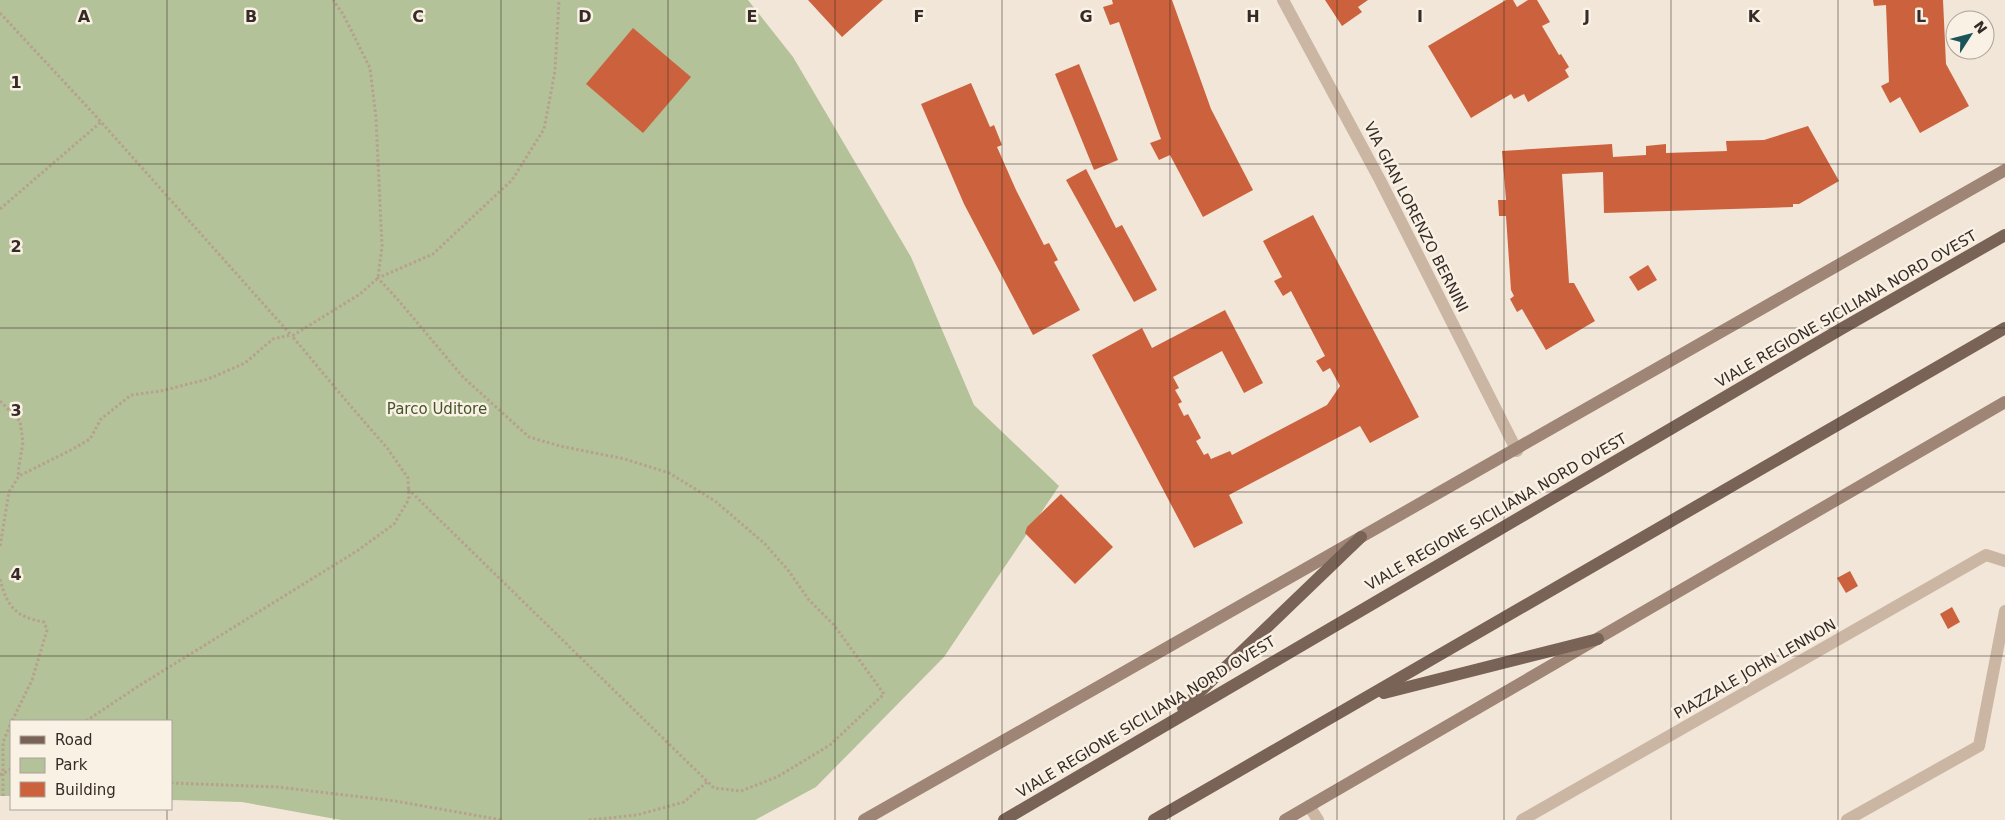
<svg xmlns="http://www.w3.org/2000/svg" width="2005" height="820" font-family="'DejaVu Sans',sans-serif">
  <style>
    .green { fill: #b3c298 }
    .building { fill: #cb623d }
    .lines { fill: none; stroke-linecap: round; stroke-linejoin: round }
    .path { stroke: #b7a08e; stroke-width: 3; stroke-dasharray: 2.5 2.5; stroke-linecap: butt }
    .lane { stroke: #cbb6a4; stroke-width: 12 }
    .street { stroke: #cbb6a4; stroke-width: 12 }
    .secondary { stroke: #9e8575; stroke-width: 12 }
    .primary { stroke: #796256; stroke-width: 12 }
    .grid { fill: none; stroke: #362b26; stroke-width: 1; stroke-opacity: 0.55 }
    .labels { text-anchor: middle; stroke-width: 5; stroke-linejoin: round; paint-order: stroke }
    .street-label { font-size: 15px; fill: #362b26; stroke: #faf1e5 }
    .park-label { font-size: 15px; fill: #445529; stroke: #faf1e5 }
    .grid-label { font-size: 16px; text-anchor: middle; font-weight: bold; fill: #362b26; stroke: #faf1e5; stroke-width: 5; stroke-linejoin: round; paint-order: stroke }
  </style>
  <rect width="100%" height="100%" fill="#f2e6d8"/>
  <path class="green" d="M 0,0 L 748,0 L 793,57 L 911,257 L 974,405 L 1059,486 L 944,657 L 816,787 L 755,820 L 341,820 L 242,802 L 171,800 L 171,721 L 11,721 L 11,796 L 0,796 Z"/>
  <g class="building">
    <path d="M 808,0 L 883,0 L 842,37 Z"/>
    <path d="M 1112,0 L 1172,0 L 1211,109 L 1253,190 L 1203,217 L 1170,155 L 1159,160 L 1150,143 L 1161,139 L 1119,22 L 1110,25 L 1103,7 L 1113,4 Z"/>
    <path d="M 1325,0 L 1368,0 L 1358,7 L 1362,12 L 1342,26 Z"/>
    <path d="M 1506,0 L 1513,0 L 1517,7 L 1528,0 L 1537,0 L 1550,22 L 1542,26 L 1559,55 L 1561,54 L 1569,67 L 1565,70 L 1569,77 L 1528,102 L 1524,94 L 1514,99 L 1511,94 L 1471,118 L 1428,46 Z"/>
    <path d="M 1873,0 L 1943,0 L 1946,64 L 1969,106 L 1920,133 L 1900,97 L 1890,103 L 1881,86 L 1889,82 L 1886,5 L 1874,6 Z"/>
    <path d="M 633,28 L 691,77 L 643,133 L 586,84 Z"/>
    <path d="M 1079,64 L 1118,160 L 1094,170 L 1055,74 Z"/>
    <path d="M 971,83 L 990,127 L 994,125 L 1002,145 L 997,147 L 1016,190 L 1044,245 L 1049,243 L 1058,260 L 1054,262 L 1080,310 L 1033,335 L 964,204 L 921,104 Z"/>
    <path d="M 1808,126 L 1839,181 L 1799,204 L 1793,204 L 1793,207 L 1604,213 L 1603,172 L 1562,174 L 1569,283 L 1574,283 L 1595,321 L 1546,350 L 1522,309 L 1517,312 L 1510,299 L 1514,296 L 1511,290 L 1506,216 L 1499,216 L 1498,200 L 1506,200 L 1502,151 L 1612,144 L 1613,157 L 1646,155 L 1646,146 L 1666,144 L 1666,153 L 1727,151 L 1726,141 L 1764,140 Z"/>
    <path d="M 1086,169 L 1116,228 L 1122,225 L 1157,290 L 1134,302 L 1066,180 Z"/>
    <path d="M 1313,215 L 1419,417 L 1370,443 L 1360,426 L 1229,495 L 1243,523 L 1194,548 L 1092,355 L 1142,328 L 1152,348 L 1225,310 L 1263,383 L 1244,393 L 1222,351 L 1173,377 L 1179,388 L 1175,390 L 1182,402 L 1178,404 L 1184,416 L 1188,414 L 1201,438 L 1196,441 L 1204,455 L 1208,453 L 1211,459 L 1230,451 L 1232,455 L 1327,405 L 1340,386 L 1330,368 L 1323,372 L 1316,361 L 1325,356 L 1291,291 L 1283,296 L 1274,281 L 1282,277 L 1263,241 Z"/>
    <path d="M 1648,265 L 1657,280 L 1638,291 L 1629,277 Z"/>
    <path d="M 1061,494 L 1113,547 L 1075,584 L 1025,533 L 1027,527 Z"/>
    <path d="M 1850,571 L 1858,586 L 1846,593 L 1837,578 Z"/>
    <path d="M 1952,607 L 1960,622 L 1948,629 L 1940,614 Z"/>
  </g>
  <g class="lines">
    <g class="path">
      <path d="M 0,13 L 93,113 L 292,336"/>
      <path d="M 0,209 L 101,122"/>
      <path d="M 0,401 L 20,421 L 23,442 L 18,472 L 19,476"/>
      <path d="M 408,489 L 714,788 L 741,791 L 777,777 L 830,745 L 884,694 L 834,625 L 809,600 L 788,570 L 764,543 L 715,501 L 669,473 L 625,459 L 560,446 L 529,437 L 463,377 L 399,301 L 378,278 L 433,254 L 512,180 L 544,129 L 555,71 L 559,0"/>
      <path d="M 0,546 L 9,492 L 19,476 L 71,450 L 90,439 L 101,419 L 131,395 L 161,391 L 208,379 L 245,363 L 273,339 L 291,335"/>
      <path d="M 0,579 C 7,607 16,617 44,622 L 47,630 L 32,680 L 12,721"/>
      <path d="M 86,721 L 137,687 L 357,551 L 394,524 L 409,499 L 408,478 L 388,449 L 348,403 L 292,336 L 360,294 L 378,278 L 382,246 L 376,118 L 370,68 L 343,14 L 333,0"/>
      <path d="M 0,775 L 11,769"/>
      <path d="M 171,783 L 278,787 L 395,801 L 502,820"/>
      <path d="M 3,796 L 3,742 L 11,723"/>
      <path d="M 589,820 L 637,815 L 684,802 L 707,782"/>
    </g>
    <path class="lane" d="M 1847,820 L 1979,746 L 2005,611"/>
    <g class="street">
      <path d="M 1283,0 L 1380,180 L 1517,451"/>
      <path d="M 1309,806 L 1318,820"/>
      <path d="M 1522,820 L 1986,555 L 2005,561"/>
    </g>
    <g class="secondary">
      <path d="M 864,820 C 1244,603 1626,390 2005,170"/>
      <path d="M 1285,820 L 2005,402"/>
    </g>
    <g class="primary">
      <path d="M 1384,693 L 1598,639"/>
      <path d="M 1183,708 L 1361,537"/>
      <path d="M 1004,820 L 1841,329 L 2005,235"/>
      <path d="M 1154,820 L 2005,328"/>
    </g>
  </g>
  <path class="grid" d="M 167,0 L 167,721M 334,0 L 334,820M 501,0 L 501,820M 668,0 L 668,820M 835,0 L 835,820M 1002,0 L 1002,820M 1170,0 L 1170,820M 1337,0 L 1337,820M 1504,0 L 1504,820M 1671,0 L 1671,820M 1838,0 L 1838,820M 0,164 L 2005,164M 0,328 L 2005,328M 0,492 L 2005,492M 0,656 L 2005,656M 167,809 L 167,820"/>
  <g class="labels">
    <g class="street-label">
      <text transform="translate(1416 217) rotate(63)" y="5">VIA GIAN LORENZO BERNINI</text>
      <text transform="translate(1846 309) rotate(-30)" y="5">VIALE REGIONE SICILIANA NORD OVEST</text>
      <text transform="translate(1496 512) rotate(-30)" y="5">VIALE REGIONE SICILIANA NORD OVEST</text>
      <text transform="translate(1755 669) rotate(-30)" y="5">PIAZZALE JOHN LENNON</text>
      <text transform="translate(1146 717) rotate(-31)" y="5">VIALE REGIONE SICILIANA NORD OVEST</text>
    </g>
    <g class="park-label">
      <text x="437" y="414">Parco Uditore</text>
    </g>
  </g>
  <g class="grid-label">
    <text x="84" y="22">A</text>
    <text x="251" y="22">B</text>
    <text x="418" y="22">C</text>
    <text x="585" y="22">D</text>
    <text x="752" y="22">E</text>
    <text x="919" y="22">F</text>
    <text x="1086" y="22">G</text>
    <text x="1253" y="22">H</text>
    <text x="1420" y="22">I</text>
    <text x="1587" y="22">J</text>
    <text x="1754" y="22">K</text>
    <text x="1921" y="22">L</text>
    <text x="16" y="88">1</text>
    <text x="16" y="252">2</text>
    <text x="16" y="416">3</text>
    <text x="16" y="580">4</text>
  </g>
  <rect x="10" y="720" width="162" height="90" fill="#faf1e5" stroke="#aca299"/>
  <rect x="20" y="736" width="25" height="8" fill="#796256" stroke="#aca299"/>
  <text x="55" y="745" font-size="15" fill="#362b26">Road</text>
  <rect x="20" y="758" width="25" height="15" fill="#b3c298" stroke="#aca299"/>
  <text x="55" y="770" font-size="15" fill="#362b26">Park</text>
  <rect x="20" y="782" width="25" height="15" fill="#cb623d" stroke="#aca299"/>
  <text x="55" y="795" font-size="15" fill="#362b26">Building</text>
  <g transform="translate(1970 35) rotate(54)"><circle r="24" fill="#faf1e5" stroke="#aca299"/>
  <path d="M0-4L9 19L0 12L-9 19Z" fill="#1a5459"/>
  <text y="-8" font-size="14" font-weight="bold" text-anchor="middle" fill="#362b26">N</text>
  </g>
</svg>
